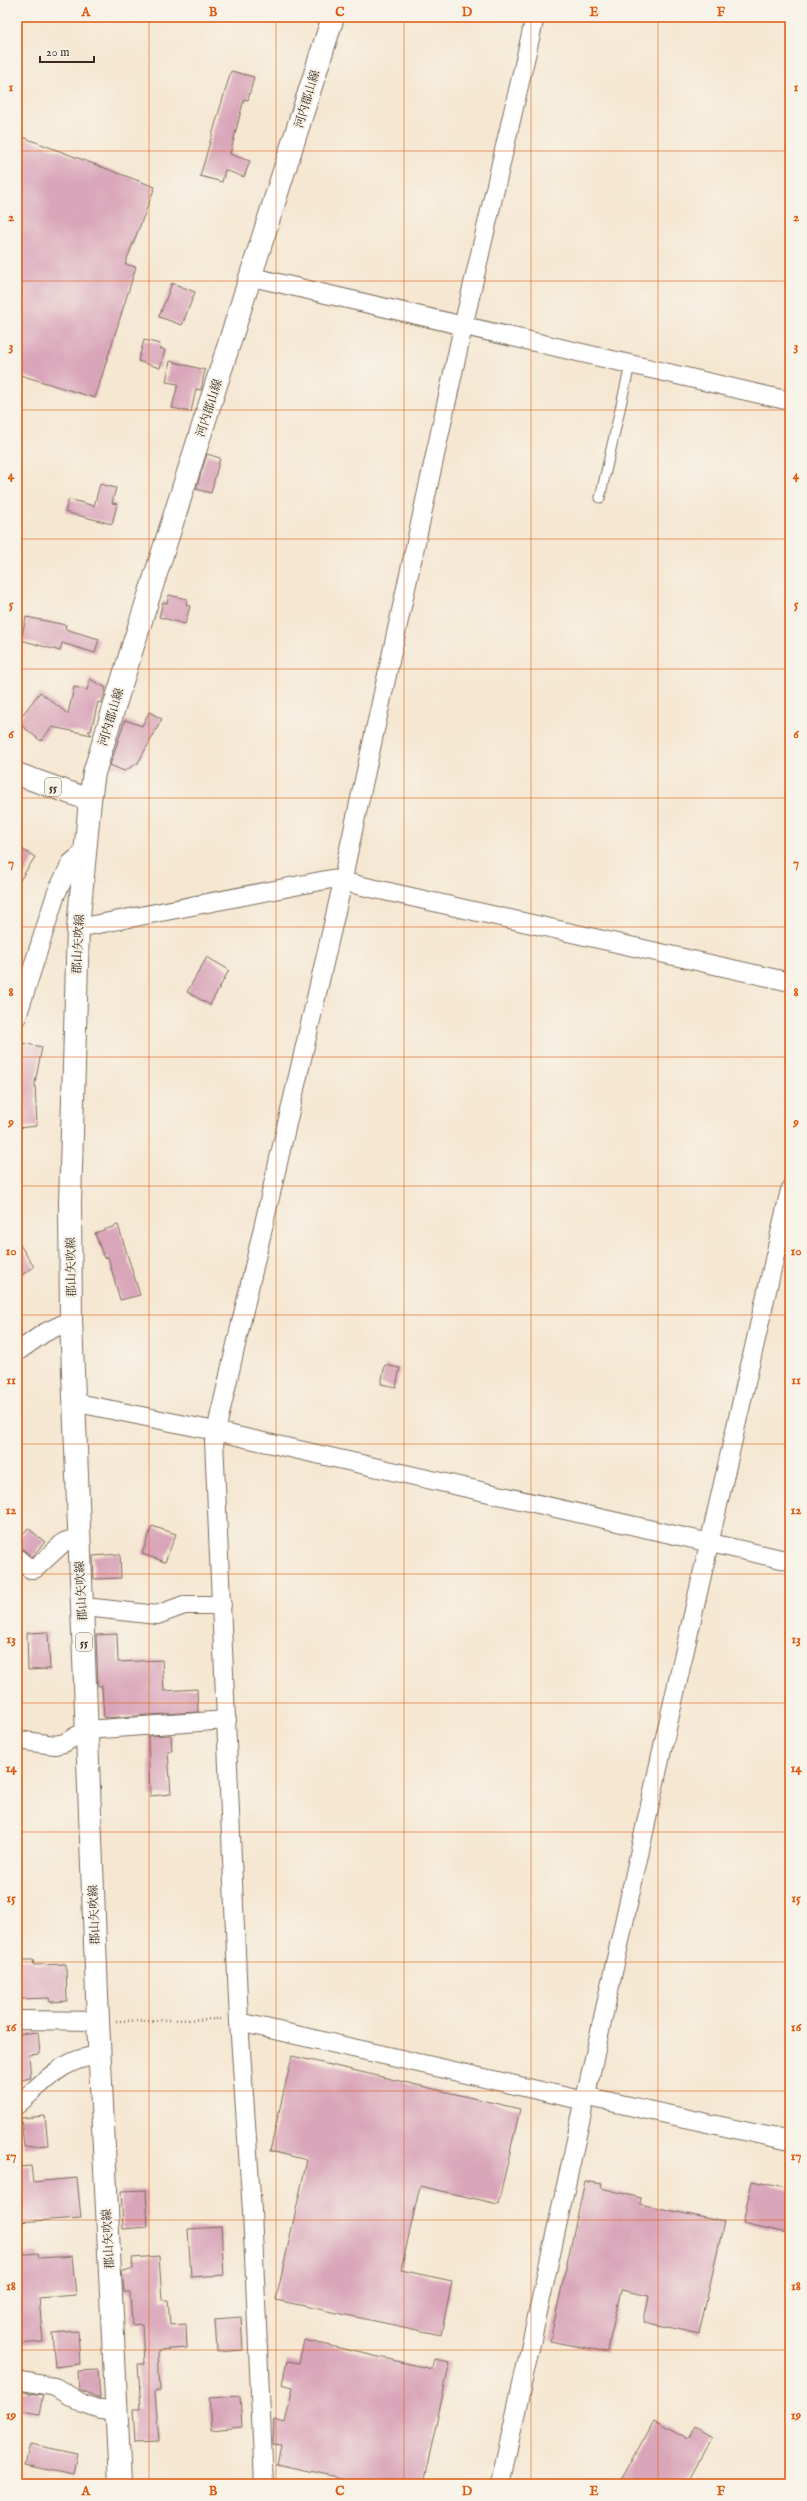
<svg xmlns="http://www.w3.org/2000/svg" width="807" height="2501" font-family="'IM FELL English','Noto Serif JP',serif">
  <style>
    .building { fill: #d9a5b9 }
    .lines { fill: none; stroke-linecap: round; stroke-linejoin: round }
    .lane-casing { stroke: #7c6c5d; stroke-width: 11 }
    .street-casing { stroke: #7c6c5d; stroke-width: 20 }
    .secondary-casing { stroke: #7c6c5d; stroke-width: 24 }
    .primary-casing { stroke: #7c6c5d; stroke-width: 24 }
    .path { stroke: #7c6c5d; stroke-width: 2.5; stroke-dasharray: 1 3; stroke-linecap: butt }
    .lane { stroke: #fff; stroke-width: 9 }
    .street { stroke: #fff; stroke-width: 18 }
    .secondary { stroke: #fff; stroke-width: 22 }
    .primary { stroke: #fff; stroke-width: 22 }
    .grid { fill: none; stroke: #df570d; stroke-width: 1; stroke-opacity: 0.55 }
    .labels { text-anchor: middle; stroke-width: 4; stroke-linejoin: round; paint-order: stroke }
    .shield { fill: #f7f3e8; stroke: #73665b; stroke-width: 1 }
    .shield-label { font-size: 11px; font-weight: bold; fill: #3b2a1e }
    .street-label { font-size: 12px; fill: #3b2a1e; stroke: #f7f3e8 }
    .neatline { fill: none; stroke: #df570d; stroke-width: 1.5 }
    .grid-label { font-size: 13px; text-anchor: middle; font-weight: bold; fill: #df570d }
  </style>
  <rect width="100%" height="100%" fill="#f7f3e8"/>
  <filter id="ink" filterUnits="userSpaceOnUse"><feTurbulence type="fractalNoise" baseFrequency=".025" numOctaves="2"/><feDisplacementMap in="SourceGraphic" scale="8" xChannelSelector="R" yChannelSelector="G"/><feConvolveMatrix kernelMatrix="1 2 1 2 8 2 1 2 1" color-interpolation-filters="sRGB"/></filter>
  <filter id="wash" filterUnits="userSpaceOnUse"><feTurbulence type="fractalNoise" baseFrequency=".012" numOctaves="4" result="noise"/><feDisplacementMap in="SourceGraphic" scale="16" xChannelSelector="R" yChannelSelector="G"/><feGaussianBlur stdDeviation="0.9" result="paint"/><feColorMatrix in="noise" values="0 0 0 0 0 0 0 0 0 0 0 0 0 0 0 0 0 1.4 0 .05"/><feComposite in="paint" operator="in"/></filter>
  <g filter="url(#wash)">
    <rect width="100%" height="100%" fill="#f5e7d2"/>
    <g id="blocks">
      <g class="building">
        <path d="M 231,71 L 254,77 L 248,100 L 244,99 L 230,154 L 250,161 L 244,177 L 225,170 L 222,182 L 200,176 Z"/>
        <path d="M 17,135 L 155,187 L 125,264 L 136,267 L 95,398 L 17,374 Z"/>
        <path d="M 172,283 L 195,292 L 182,325 L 159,317 Z"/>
        <path d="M 144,340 L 160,344 L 159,348 L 165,350 L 160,368 L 138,361 Z"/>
        <path d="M 170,361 L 205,370 L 201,390 L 196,389 L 191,412 L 172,408 L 178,384 L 166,382 Z"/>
        <path d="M 207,454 L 220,458 L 211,493 L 196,489 Z"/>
        <path d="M 100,484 L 116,488 L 112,503 L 117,504 L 112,524 L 65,512 L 69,499 L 94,506 Z"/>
        <path d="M 169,595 L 187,599 L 186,605 L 190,606 L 185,624 L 159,617 L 163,602 L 167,603 Z"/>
        <path d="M 26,617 L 66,625 L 65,629 L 99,639 L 95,653 L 62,643 L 60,651 L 21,640 Z"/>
        <path d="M 90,679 L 106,688 L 102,703 L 98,702 L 91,731 L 88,731 L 92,735 L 52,727 L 41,741 L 17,722 L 40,692 L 68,714 L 74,687 L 87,690 Z"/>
        <path d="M 149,712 L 162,719 L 138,763 L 124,771 L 110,765 L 125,720 L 142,726 Z"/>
        <path d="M 17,846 L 35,857 L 17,885 Z"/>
        <path d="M 207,957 L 229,970 L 210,1005 L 187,992 Z"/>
        <path d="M 17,1042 L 42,1047 L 35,1083 L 37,1126 L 17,1128 Z"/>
        <path d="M 118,1225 L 140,1295 L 120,1300 L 108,1257 L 104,1258 L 95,1233 Z"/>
        <path d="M 17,1240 L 34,1267 L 17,1278 Z"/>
        <path d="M 385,1365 L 400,1368 L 396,1387 L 381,1384 Z"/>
        <path d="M 152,1526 L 176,1534 L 165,1562 L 142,1554 Z"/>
        <path d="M 28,1528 L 45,1542 L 32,1557 L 17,1544 L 17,1541 Z"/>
        <path d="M 120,1554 L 121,1578 L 94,1579 L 93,1556 Z"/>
        <path d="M 48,1632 L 50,1669 L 28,1670 L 27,1633 Z"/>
        <path d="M 117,1634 L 118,1662 L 162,1660 L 164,1691 L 197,1689 L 198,1712 L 104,1718 L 102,1686 L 98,1686 L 96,1635 Z"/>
        <path d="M 171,1735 L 172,1751 L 168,1751 L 171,1794 L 150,1796 L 148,1736 Z"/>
        <path d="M 17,1960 L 33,1960 L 34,1965 L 66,1964 L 67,2001 L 50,2002 L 49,1998 L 17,1999 Z"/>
        <path d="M 38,2032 L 40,2054 L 29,2055 L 31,2078 L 17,2081 L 17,2034 Z"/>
        <path d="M 292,2056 L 520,2109 L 498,2204 L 420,2186 L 401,2270 L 452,2281 L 441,2335 L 276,2300 L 307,2160 L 270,2151 Z"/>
        <path d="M 45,2116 L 48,2145 L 24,2147 L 21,2118 Z"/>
        <path d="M 31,2166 L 33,2182 L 77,2178 L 81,2218 L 17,2222 L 17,2167 Z"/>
        <path d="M 585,2181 L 602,2184 L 601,2188 L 641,2198 L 640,2204 L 724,2222 L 699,2334 L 644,2322 L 649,2296 L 621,2290 L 607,2352 L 550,2341 Z"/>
        <path d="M 752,2181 L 790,2189 L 790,2220 L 787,2233 L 743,2223 Z"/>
        <path d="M 146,2190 L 148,2227 L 123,2229 L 121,2191 Z"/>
        <path d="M 221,2227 L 224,2275 L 191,2277 L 188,2229 Z"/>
        <path d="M 38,2253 L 39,2258 L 72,2256 L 76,2295 L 39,2298 L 43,2342 L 19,2344 L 17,2255 Z"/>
        <path d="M 159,2256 L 162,2300 L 168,2300 L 170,2325 L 186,2324 L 187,2348 L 158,2350 L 160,2391 L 155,2391 L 159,2441 L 135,2442 L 133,2409 L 141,2409 L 138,2364 L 144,2364 L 142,2324 L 132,2325 L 130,2292 L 124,2292 L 122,2270 L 133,2269 L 132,2258 Z"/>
        <path d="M 241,2317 L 243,2350 L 217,2352 L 215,2319 Z"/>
        <path d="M 78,2331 L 80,2364 L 55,2367 L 52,2333 Z"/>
        <path d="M 304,2340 L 432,2369 L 434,2359 L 450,2362 L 423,2484 L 370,2484 L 277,2464 L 281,2445 L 273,2444 L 274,2420 L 285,2423 L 293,2387 L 282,2384 L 287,2361 L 299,2363 Z"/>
        <path d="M 98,2370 L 100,2398 L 99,2398 L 79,2389 L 78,2371 Z"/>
        <path d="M 17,2391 L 43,2395 L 39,2414 L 17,2410 Z"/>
        <path d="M 240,2396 L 242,2427 L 211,2430 L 209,2398 Z"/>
        <path d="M 654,2420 L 689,2439 L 695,2427 L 712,2437 L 686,2484 L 619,2484 Z"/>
        <path d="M 30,2444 L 78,2454 L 74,2475 L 25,2465 Z"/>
      </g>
    </g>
  </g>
  <g filter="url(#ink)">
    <use href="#blocks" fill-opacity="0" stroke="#7c6c5d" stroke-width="1"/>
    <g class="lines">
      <defs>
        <path id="lane" d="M 600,498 L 630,365"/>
        <g id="street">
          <path d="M 252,277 L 790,401"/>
          <path d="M 78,928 L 331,879 L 790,982"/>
          <path d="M 17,1017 L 56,894 L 71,863 L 84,852"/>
          <path d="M 17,1352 L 44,1333 L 71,1320"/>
          <path d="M 73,1402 L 215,1431 L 790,1561"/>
          <path d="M 17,1558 L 30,1569 L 35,1569 L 64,1542 L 79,1537"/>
          <path d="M 82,1609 L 94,1608 L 157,1615 L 184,1605 L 222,1605"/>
          <path d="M 17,1740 L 55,1745 L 64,1743 L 87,1730 L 227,1720"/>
          <path d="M 17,2020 L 98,2021"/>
          <path d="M 239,2022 L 576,2099 L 593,2098 L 790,2141"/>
          <path d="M 17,2105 C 46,2081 61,2059 100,2055"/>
          <path d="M 17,2380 L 55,2387 L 83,2404 L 101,2410 L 116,2411"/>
          <path d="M 264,2484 L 252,2211 L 239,2022 L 214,1440 L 343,881 L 347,858 L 463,327 L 535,17"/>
          <path d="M 500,2484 L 665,1737 L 790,1190"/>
        </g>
        <path id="secondary" d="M 90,800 L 94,773 L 132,649 L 333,17"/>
        <path id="primary" d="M 17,774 L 90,800 L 78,928 L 70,1202 L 71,1320 L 98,2021 L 120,2484"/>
      </defs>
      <use href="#lane" class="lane-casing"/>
      <use href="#street" class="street-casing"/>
      <use href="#secondary" class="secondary-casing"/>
      <use href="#primary" class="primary-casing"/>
      <path class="path" d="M 116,2021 L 221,2019"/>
      <use href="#lane" class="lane"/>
      <use href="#street" class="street"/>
      <use href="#secondary" class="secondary"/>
      <use href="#primary" class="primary"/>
    </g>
  </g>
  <path class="grid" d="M 149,17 L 149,2484M 276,17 L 276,2484M 404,17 L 404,2484M 531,17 L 531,2484M 658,17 L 658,2484M 17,151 L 790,151M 17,281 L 790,281M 17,410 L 790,410M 17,539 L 790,539M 17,669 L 790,669M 17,798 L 790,798M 17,927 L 790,927M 17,1057 L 790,1057M 17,1186 L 790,1186M 17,1315 L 790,1315M 17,1444 L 790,1444M 17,1574 L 790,1574M 17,1703 L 790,1703M 17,1832 L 790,1832M 17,1962 L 790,1962M 17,2091 L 790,2091M 17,2220 L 790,2220M 17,2350 L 790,2350"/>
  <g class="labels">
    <g class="shield">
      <rect x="45" y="778" width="16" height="18" rx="3"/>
      <rect x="76" y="1633" width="16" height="18" rx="3"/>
    </g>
    <g class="shield-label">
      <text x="53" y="791">55</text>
      <text x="84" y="1646">55</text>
    </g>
    <g class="street-label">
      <text transform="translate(307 99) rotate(-73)" y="4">河内郡山線</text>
      <text transform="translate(209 408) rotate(-72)" y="4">河内郡山線</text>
      <text transform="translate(111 717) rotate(-73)" y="4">河内郡山線</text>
      <text transform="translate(78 944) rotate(-87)" y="4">郡山矢吹線</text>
      <text transform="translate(71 1267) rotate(-91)" y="4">郡山矢吹線</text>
      <text transform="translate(81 1591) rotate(-93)" y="4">郡山矢吹線</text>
      <text transform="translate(94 1915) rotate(-92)" y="4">郡山矢吹線</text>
      <text transform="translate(108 2239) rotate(-93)" y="4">郡山矢吹線</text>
    </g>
  </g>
  <rect width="807" height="2501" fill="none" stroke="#f7f3e8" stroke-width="44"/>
  <path d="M40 56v6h54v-6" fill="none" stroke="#3b2a1e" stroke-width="2"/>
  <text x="46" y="56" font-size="12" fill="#3b2a1e" stroke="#f7f3e8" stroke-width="3" paint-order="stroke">20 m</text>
  <rect x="22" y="22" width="763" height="2457" class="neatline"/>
  <g class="grid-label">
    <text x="86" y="16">A</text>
    <text x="213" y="16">B</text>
    <text x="340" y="16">C</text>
    <text x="467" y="16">D</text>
    <text x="594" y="16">E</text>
    <text x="721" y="16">F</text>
    <text x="11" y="91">1</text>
    <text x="796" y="91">1</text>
    <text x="11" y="221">2</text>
    <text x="796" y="221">2</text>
    <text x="11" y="350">3</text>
    <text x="796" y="350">3</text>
    <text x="11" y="479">4</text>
    <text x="796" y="479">4</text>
    <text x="11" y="608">5</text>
    <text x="796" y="608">5</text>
    <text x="11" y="738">6</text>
    <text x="796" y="738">6</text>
    <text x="11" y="867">7</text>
    <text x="796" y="867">7</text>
    <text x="11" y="996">8</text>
    <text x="796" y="996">8</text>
    <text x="11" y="1126">9</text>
    <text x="796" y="1126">9</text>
    <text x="11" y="1255">10</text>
    <text x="796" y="1255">10</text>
    <text x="11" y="1384">11</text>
    <text x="796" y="1384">11</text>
    <text x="11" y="1514">12</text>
    <text x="796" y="1514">12</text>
    <text x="11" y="1643">13</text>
    <text x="796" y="1643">13</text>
    <text x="11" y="1772">14</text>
    <text x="796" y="1772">14</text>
    <text x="11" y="1902">15</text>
    <text x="796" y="1902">15</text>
    <text x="11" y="2031">16</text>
    <text x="796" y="2031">16</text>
    <text x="11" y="2160">17</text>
    <text x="796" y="2160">17</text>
    <text x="11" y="2290">18</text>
    <text x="796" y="2290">18</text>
    <text x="11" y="2419">19</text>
    <text x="796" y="2419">19</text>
    <text x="86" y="2495">A</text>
    <text x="213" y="2495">B</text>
    <text x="340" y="2495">C</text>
    <text x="467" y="2495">D</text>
    <text x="594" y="2495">E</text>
    <text x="721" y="2495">F</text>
  </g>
</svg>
